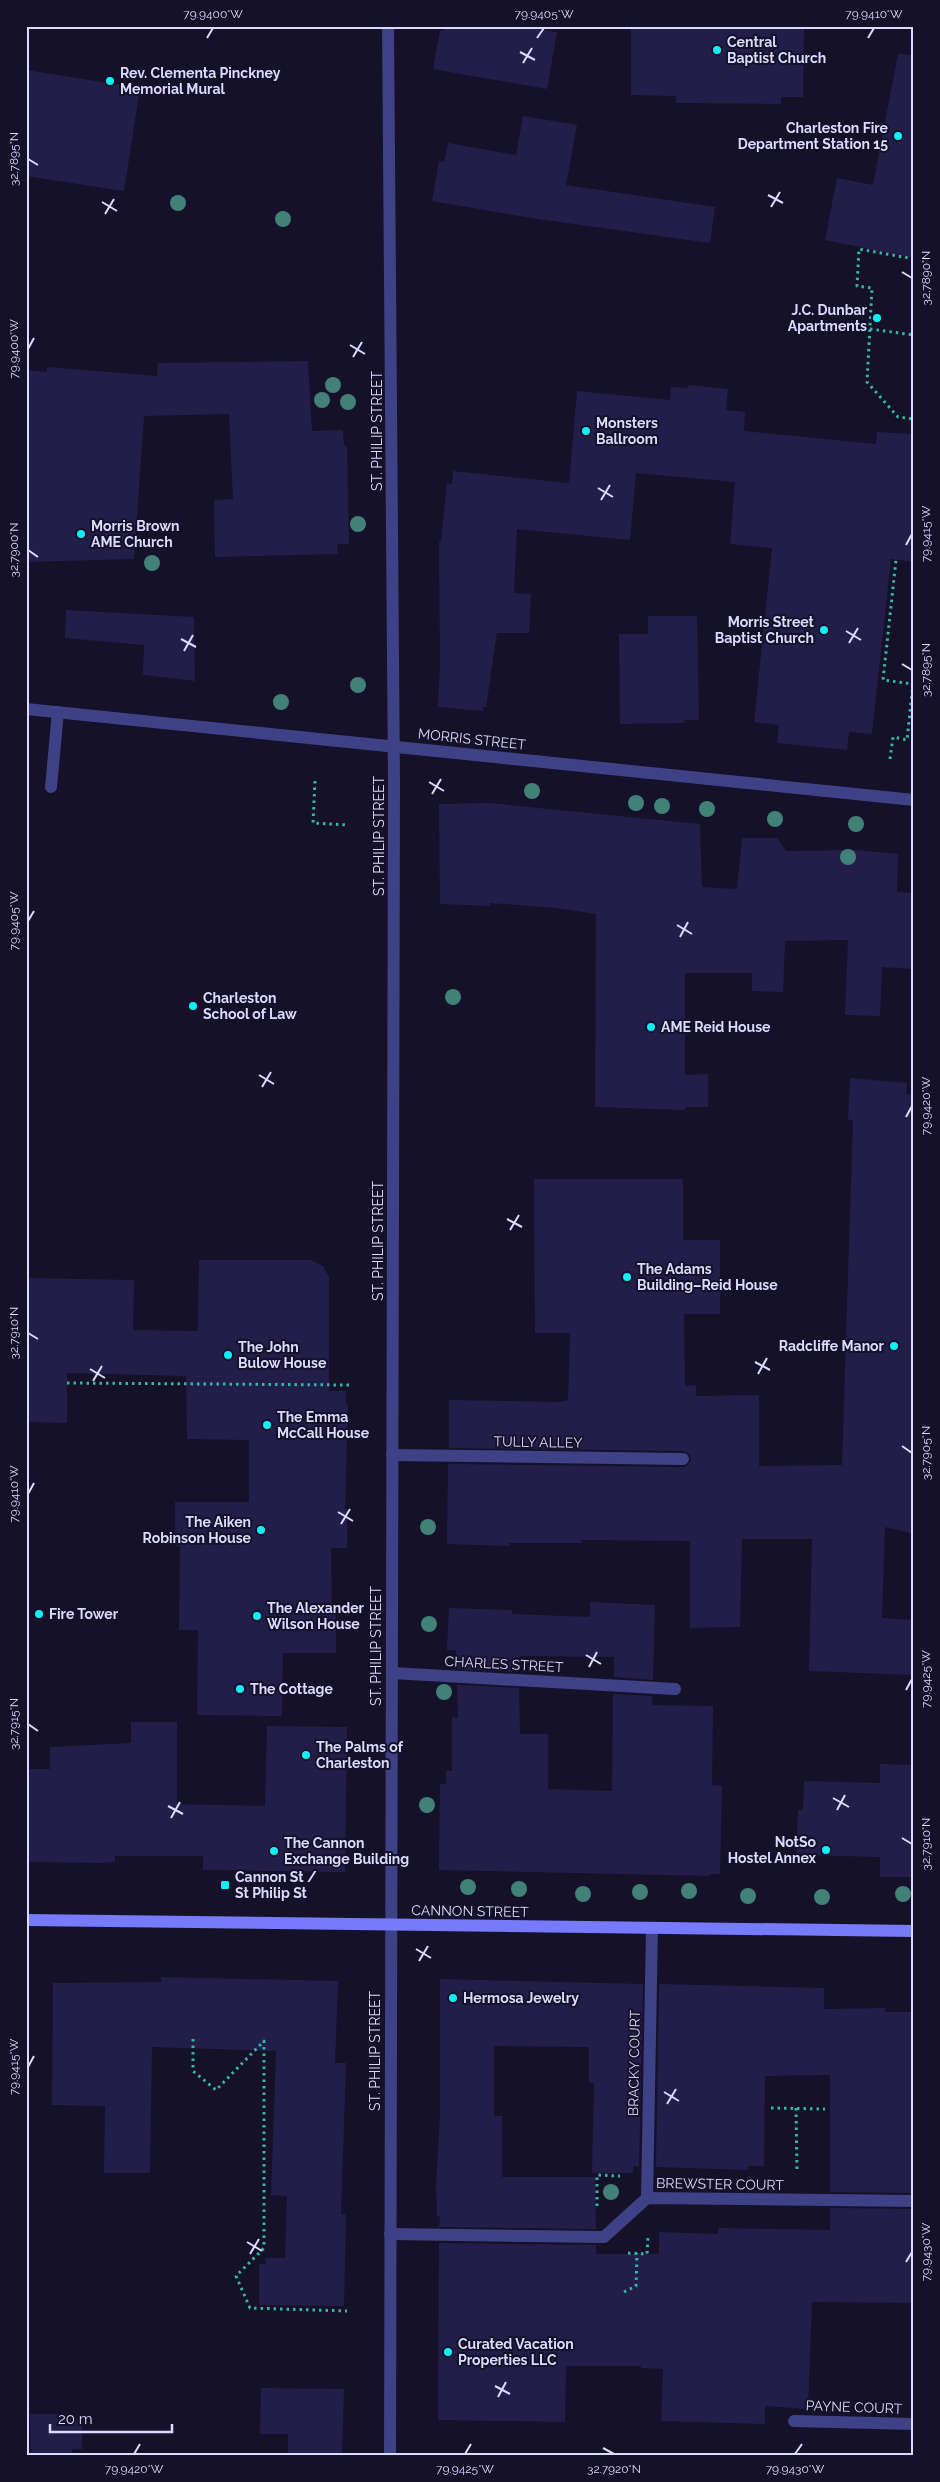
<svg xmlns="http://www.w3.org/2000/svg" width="940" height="2482" font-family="Raleway,sans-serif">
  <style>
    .building { fill: #231e49 }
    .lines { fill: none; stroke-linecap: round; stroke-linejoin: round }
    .path { stroke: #35b7a6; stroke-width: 3; stroke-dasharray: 2.5 4; stroke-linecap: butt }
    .lane { stroke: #3e4186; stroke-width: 12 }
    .street { stroke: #3e4186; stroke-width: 12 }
    .secondary { stroke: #757bfa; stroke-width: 12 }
    .tree { fill: #428177 }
    .ticks { fill: none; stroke: #dcdafe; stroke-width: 2 }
    .poi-dot { fill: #0df0f7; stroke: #141129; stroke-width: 2 }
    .labels { text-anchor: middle; stroke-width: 4; stroke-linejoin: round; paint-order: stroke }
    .poi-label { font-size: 14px; font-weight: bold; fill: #dcdafe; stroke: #141129; text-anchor: start }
    .street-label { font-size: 14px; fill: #dcdafe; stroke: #141129 }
    .neatline { fill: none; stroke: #dcdafe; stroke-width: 2 }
    .ticks-label { font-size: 12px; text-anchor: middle; fill: #dcdafe }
  </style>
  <rect width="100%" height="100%" fill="#141129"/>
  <g class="building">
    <path d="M 444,26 L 519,26 L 557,32 L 547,89 L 433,69 L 440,31 L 444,31 Z"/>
    <path d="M 631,26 L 804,26 L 803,97 L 781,97 L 781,104 L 676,103 L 676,96 L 631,95 Z"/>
    <path d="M 898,54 L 914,55 L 914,258 L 825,240 L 837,178 L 873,185 Z"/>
    <path d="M 26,70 L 140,88 L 124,191 L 26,176 Z"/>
    <path d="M 523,116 L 577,125 L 566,185 L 715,207 L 710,243 L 538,219 L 432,201 L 439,161 L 444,162 L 448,143 L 516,155 Z"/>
    <path d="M 308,361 L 312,431 L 343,430 L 344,446 L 347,446 L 349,544 L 337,544 L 338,554 L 215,557 L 214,500 L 233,499 L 229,414 L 144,416 L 134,559 L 26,562 L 26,370 L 47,372 L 47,367 L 157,376 L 158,363 Z"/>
    <path d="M 688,385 L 728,389 L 726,410 L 745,412 L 744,431 L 876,444 L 877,432 L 914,434 L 914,562 L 891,559 L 872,734 L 849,732 L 847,750 L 777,743 L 779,725 L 754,722 L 772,548 L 730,544 L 735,482 L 636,473 L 630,540 L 517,529 L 514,593 L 531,594 L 529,633 L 497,633 L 486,707 L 483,707 L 483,711 L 438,707 L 440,665 L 439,542 L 441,542 L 447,483 L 452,484 L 453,471 L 569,483 L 577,391 L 670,400 L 671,387 L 687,388 Z"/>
    <path d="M 66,610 L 194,617 L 195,681 L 143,675 L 144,645 L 65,638 Z"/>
    <path d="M 648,616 L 697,616 L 699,720 L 685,720 L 684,723 L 620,724 L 619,634 L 648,634 Z"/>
    <path d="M 489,803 L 700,824 L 702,887 L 737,889 L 742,838 L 777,838 L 786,851 L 856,850 L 898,854 L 897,892 L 914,893 L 914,969 L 882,967 L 880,1016 L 845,1015 L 848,940 L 785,941 L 783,992 L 752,991 L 752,973 L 685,973 L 685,1075 L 708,1074 L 708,1107 L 685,1107 L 685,1110 L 595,1107 L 596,914 L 556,908 L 490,903 L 490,906 L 440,904 L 439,804 Z"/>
    <path d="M 850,1078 L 907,1083 L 906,1094 L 914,1095 L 914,1534 L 885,1527 L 882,1618 L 914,1620 L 914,1675 L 809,1671 L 812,1539 L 742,1539 L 740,1627 L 690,1628 L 690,1541 L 582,1540 L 582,1543 L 509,1543 L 509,1546 L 447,1544 L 448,1464 L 683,1467 L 687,1466 L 691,1460 L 690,1455 L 683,1451 L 449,1448 L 449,1400 L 559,1402 L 568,1400 L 570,1333 L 535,1333 L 534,1179 L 683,1179 L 683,1240 L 720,1240 L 720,1314 L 684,1314 L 685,1386 L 696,1385 L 696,1396 L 759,1395 L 759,1466 L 842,1465 L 853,1120 L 848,1120 Z"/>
    <path d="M 199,1260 L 311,1260 L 323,1266 L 329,1277 L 329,1391 L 346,1391 L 346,1405 L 348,1405 L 345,1509 L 347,1509 L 347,1548 L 331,1548 L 332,1612 L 336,1612 L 336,1653 L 283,1653 L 282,1716 L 197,1715 L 198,1630 L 179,1630 L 180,1546 L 175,1546 L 175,1502 L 249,1502 L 249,1440 L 187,1439 L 186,1376 L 67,1373 L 67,1423 L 26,1422 L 26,1278 L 134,1280 L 133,1330 L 198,1331 Z"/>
    <path d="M 590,1602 L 655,1605 L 653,1680 L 614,1677 L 614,1657 L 518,1656 L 519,1672 L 457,1669 L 456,1650 L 447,1650 L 449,1608 L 512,1610 L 512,1614 L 590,1617 Z"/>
    <path d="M 457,1685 L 519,1688 L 520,1734 L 548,1734 L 548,1789 L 612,1791 L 613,1694 L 652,1696 L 652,1705 L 713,1706 L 712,1785 L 722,1786 L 720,1874 L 710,1874 L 710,1876 L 439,1870 L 440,1784 L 446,1784 L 446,1771 L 452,1771 L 452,1717 L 458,1718 Z"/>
    <path d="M 131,1722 L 177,1722 L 177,1804 L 265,1806 L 267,1726 L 347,1727 L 345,1872 L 203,1870 L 203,1856 L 115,1856 L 115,1862 L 101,1863 L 26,1862 L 26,1769 L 50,1769 L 50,1747 L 131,1743 Z"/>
    <path d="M 880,1764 L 914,1765 L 914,1877 L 880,1877 L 880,1857 L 796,1855 L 798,1810 L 803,1810 L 804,1781 L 880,1783 Z"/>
    <path d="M 161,1977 L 338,1981 L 335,2063 L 346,2063 L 341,2214 L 346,2215 L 344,2306 L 259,2305 L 259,2264 L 266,2264 L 265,2258 L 285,2258 L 287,2196 L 271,2195 L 276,2051 L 152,2047 L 150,2173 L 104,2173 L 105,2106 L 52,2105 L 53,1983 L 161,1982 Z"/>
    <path d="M 440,1979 L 643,1984 L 639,2167 L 633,2166 L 633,2173 L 592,2173 L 594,2083 L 589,2083 L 589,2047 L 494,2046 L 494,2116 L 502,2116 L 502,2177 L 595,2177 L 596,2229 L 439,2227 L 440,2216 L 437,2216 L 436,2186 L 440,2116 Z"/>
    <path d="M 659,1984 L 824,1988 L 824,2009 L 885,2008 L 885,2012 L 914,2012 L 914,2193 L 830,2192 L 830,2075 L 765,2076 L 764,2166 L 748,2166 L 748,2170 L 656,2167 Z"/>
    <path d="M 830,2208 L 914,2209 L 914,2303 L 812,2302 L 808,2409 L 765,2406 L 765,2424 L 661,2421 L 663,2369 L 641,2368 L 641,2366 L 566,2366 L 565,2422 L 438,2420 L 439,2243 L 596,2245 L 596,2254 L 659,2254 L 659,2232 L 718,2234 L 718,2228 L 830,2230 Z"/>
    <path d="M 261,2388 L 344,2389 L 342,2456 L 288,2456 L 288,2434 L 260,2434 Z"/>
    <path d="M 30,2414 L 72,2414 L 72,2418 L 82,2418 L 82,2449 L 72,2449 L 72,2456 L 31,2456 Z"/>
  </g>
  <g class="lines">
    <g class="path">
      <path d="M 914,259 L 859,249 L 857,286 L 872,288 L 867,382 L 898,417 L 914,419"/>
      <path d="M 870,329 L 914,335"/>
      <path d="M 890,759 L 893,737 L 907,740 L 913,684 L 883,680 L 896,560"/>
      <path d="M 315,781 L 313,823 L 349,825"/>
      <path d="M 67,1383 L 350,1385"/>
      <path d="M 193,2039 L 193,2071 L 216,2090 L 264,2041 L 264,2248 L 236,2276 L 250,2308 L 347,2311"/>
      <path d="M 771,2108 L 825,2109"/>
      <path d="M 796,2108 L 797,2172"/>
      <path d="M 597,2206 L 597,2175 L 620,2176"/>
      <path d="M 628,2253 L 647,2254 L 648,2237"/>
      <path d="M 624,2292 L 636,2286 L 637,2253"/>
    </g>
    <g class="lane">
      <path d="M 51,787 L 58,712"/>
      <path d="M 392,1455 L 683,1459"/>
      <path d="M 392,1673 L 675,1689"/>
      <path d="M 647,2198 L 652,1928"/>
      <path d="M 390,2234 L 604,2237 L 647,2198 L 914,2201"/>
      <path d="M 794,2421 L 914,2424"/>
    </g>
    <g class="street">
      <path d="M 388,26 L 394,784 L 390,2456"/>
      <path d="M 26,709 L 914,800"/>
    </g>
    <path class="secondary" d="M 26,1920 L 914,1931"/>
  </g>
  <g class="tree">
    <circle cx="178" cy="203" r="8"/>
    <circle cx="283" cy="219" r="8"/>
    <circle cx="333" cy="385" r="8"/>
    <circle cx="322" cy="400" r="8"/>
    <circle cx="348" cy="402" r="8"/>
    <circle cx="358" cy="524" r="8"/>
    <circle cx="152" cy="563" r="8"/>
    <circle cx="358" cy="685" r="8"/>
    <circle cx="281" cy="702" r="8"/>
    <circle cx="532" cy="791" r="8"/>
    <circle cx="636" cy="803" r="8"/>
    <circle cx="662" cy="806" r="8"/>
    <circle cx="707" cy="809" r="8"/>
    <circle cx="775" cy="819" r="8"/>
    <circle cx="856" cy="824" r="8"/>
    <circle cx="848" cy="857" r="8"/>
    <circle cx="453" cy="997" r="8"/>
    <circle cx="428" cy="1527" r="8"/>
    <circle cx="429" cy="1624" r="8"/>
    <circle cx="444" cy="1692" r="8"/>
    <circle cx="427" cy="1805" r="8"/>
    <circle cx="468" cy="1887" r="8"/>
    <circle cx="519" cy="1889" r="8"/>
    <circle cx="689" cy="1891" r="8"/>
    <circle cx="640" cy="1892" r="8"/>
    <circle cx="583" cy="1894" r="8"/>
    <circle cx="903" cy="1894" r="8"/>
    <circle cx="748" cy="1896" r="8"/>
    <circle cx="822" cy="1897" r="8"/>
    <circle cx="611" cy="2192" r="8"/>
  </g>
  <path class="ticks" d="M 207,38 L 213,28M 537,38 L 544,28M 868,38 L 874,28M 520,52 L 535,60M 523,63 L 532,48M 28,159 L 38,165M 768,195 L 783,203M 102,202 L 117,211M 771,207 L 780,192M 105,214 L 114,199M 902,272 L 912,278M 350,345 L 365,354M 28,349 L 34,338M 353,357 L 362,342M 598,488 L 613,497M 601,500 L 610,485M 906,545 L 912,534M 28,550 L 38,557M 846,631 L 861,640M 181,639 L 196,647M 849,643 L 858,628M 184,651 L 193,635M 902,664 L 912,670M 429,782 L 444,791M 432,794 L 441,779M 28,921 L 34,911M 677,925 L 692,934M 680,937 L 688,922M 259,1075 L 274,1084M 262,1087 L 271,1072M 906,1117 L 912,1106M 507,1219 L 522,1227M 510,1230 L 519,1215M 28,1333 L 38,1339M 755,1362 L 770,1370M 90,1369 L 105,1378M 758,1374 L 767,1358M 93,1381 L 102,1366M 902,1446 L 912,1453M 28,1494 L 34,1483M 338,1512 L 353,1521M 341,1524 L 350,1509M 586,1655 L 601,1664M 589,1667 L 597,1652M 906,1690 L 912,1679M 28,1724 L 38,1731M 833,1798 L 849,1807M 168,1806 L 183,1814M 837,1810 L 845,1795M 171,1818 L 180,1802M 902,1838 L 912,1844M 416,1949 L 431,1958M 419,1961 L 428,1946M 28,2067 L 34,2056M 664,2092 L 679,2101M 667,2104 L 676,2089M 247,2242 L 262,2251M 250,2254 L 259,2239M 906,2262 L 912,2252M 495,2386 L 510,2394M 498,2397 L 506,2382M 603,2448 L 614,2454M 134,2454 L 140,2444M 465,2454 L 471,2444M 795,2454 L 802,2444"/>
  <g class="poi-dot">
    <circle cx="717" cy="50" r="5"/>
    <circle cx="110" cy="81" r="5"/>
    <circle cx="898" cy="136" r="5"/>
    <circle cx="877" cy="318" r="5"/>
    <circle cx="586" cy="431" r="5"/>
    <circle cx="81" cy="534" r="5"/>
    <circle cx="824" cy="630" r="5"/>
    <circle cx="193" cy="1006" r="5"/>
    <circle cx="651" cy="1027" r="5"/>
    <circle cx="627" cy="1277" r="5"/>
    <circle cx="894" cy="1346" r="5"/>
    <circle cx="228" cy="1355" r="5"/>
    <circle cx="267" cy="1425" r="5"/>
    <circle cx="261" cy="1530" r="5"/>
    <circle cx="39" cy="1614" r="5"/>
    <circle cx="257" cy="1616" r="5"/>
    <circle cx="240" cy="1689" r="5"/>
    <circle cx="306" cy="1755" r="5"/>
    <circle cx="826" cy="1850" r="5"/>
    <circle cx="274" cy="1851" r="5"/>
    <rect x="220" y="1880" width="10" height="10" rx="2.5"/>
    <circle cx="453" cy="1998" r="5"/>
    <circle cx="448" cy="2352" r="5"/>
  </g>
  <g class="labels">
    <g class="poi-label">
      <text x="727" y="47">Central<tspan x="727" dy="16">Baptist Church</tspan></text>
      <text x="120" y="78">Rev. Clementa Pinckney<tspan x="120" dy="16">Memorial Mural</tspan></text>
      <text x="888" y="133" text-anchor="end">Charleston Fire<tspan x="888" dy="16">Department Station 15</tspan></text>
      <text x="867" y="315" text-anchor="end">J.C. Dunbar<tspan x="867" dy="16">Apartments</tspan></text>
      <text x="596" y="428">Monsters<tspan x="596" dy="16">Ballroom</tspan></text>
      <text x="91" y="531">Morris Brown<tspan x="91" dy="16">AME Church</tspan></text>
      <text x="814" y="627" text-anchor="end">Morris Street<tspan x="814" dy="16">Baptist Church</tspan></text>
      <text x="203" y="1003">Charleston<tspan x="203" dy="16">School of Law</tspan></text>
      <text x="661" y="1032">AME Reid House</text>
      <text x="637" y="1274">The Adams<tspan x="637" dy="16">Building–Reid House</tspan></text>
      <text x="884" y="1351" text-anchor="end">Radcliffe Manor</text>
      <text x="238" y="1352">The John<tspan x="238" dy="16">Bulow House</tspan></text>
      <text x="277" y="1422">The Emma<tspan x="277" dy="16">McCall House</tspan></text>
      <text x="251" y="1527" text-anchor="end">The Aiken<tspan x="251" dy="16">Robinson House</tspan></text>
      <text x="267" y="1613">The Alexander<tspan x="267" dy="16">Wilson House</tspan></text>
      <text x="49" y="1619">Fire Tower</text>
      <text x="250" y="1694">The Cottage</text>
      <text x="316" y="1752">The Palms of<tspan x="316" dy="16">Charleston</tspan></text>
      <text x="816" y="1847" text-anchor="end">NotSo<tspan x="816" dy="16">Hostel Annex</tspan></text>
      <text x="284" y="1848">The Cannon<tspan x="284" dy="16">Exchange Building</tspan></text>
      <text x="235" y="1882">Cannon St /<tspan x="235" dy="16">St Philip St</tspan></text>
      <text x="463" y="2003">Hermosa Jewelry</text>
      <text x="458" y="2349">Curated Vacation<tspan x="458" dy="16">Properties LLC</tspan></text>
    </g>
    <g class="street-label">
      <text transform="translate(377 431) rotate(-90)" y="5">ST. PHILIP STREET</text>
      <text transform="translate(472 739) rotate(6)" y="5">MORRIS STREET</text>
      <text transform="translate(379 836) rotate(-90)" y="5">ST. PHILIP STREET</text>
      <text transform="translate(378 1241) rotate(-90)" y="5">ST. PHILIP STREET</text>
      <text transform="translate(538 1442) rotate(1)" y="5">TULLY ALLEY</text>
      <text transform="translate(376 1646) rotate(-90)" y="5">ST. PHILIP STREET</text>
      <text transform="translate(504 1664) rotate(3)" y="5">CHARLES STREET</text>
      <text transform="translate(470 1911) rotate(1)" y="5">CANNON STREET</text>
      <text transform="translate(375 2051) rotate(-90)" y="5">ST. PHILIP STREET</text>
      <text transform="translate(634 2063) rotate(-89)" y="5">BRACKY COURT</text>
      <text transform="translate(720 2184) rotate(1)" y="5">BREWSTER COURT</text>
      <text transform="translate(854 2407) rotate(2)" y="5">PAYNE COURT</text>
    </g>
  </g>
  <rect width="940" height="2482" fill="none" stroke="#141129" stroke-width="55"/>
  <path d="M50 2424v8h122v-8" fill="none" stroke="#dcdafe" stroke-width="2.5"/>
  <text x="58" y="2424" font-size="15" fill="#dcdafe" stroke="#141129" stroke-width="4" paint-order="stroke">20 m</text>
  <rect x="28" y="28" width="884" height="2426" class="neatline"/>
  <g class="ticks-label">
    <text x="213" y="18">79.9400°W</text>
    <text x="544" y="18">79.9405°W</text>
    <text x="874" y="18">79.9410°W</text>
    <text transform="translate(14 159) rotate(-90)" y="4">32.7895°N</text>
    <text transform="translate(926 278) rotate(-90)" y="4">32.7890°N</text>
    <text transform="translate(14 349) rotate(-90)" y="4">79.9400°W</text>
    <text transform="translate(926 534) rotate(-90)" y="4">79.9415°W</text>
    <text transform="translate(14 550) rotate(-90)" y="4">32.7900°N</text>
    <text transform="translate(926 670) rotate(-90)" y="4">32.7895°N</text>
    <text transform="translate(14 921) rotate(-90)" y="4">79.9405°W</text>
    <text transform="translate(926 1106) rotate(-90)" y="4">79.9420°W</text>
    <text transform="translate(14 1333) rotate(-90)" y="4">32.7910°N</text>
    <text transform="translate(926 1453) rotate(-90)" y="4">32.7905°N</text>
    <text transform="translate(14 1494) rotate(-90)" y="4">79.9410°W</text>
    <text transform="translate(926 1679) rotate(-90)" y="4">79.9425°W</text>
    <text transform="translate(14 1724) rotate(-90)" y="4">32.7915°N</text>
    <text transform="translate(926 1844) rotate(-90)" y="4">32.7910°N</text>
    <text transform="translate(14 2067) rotate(-90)" y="4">79.9415°W</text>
    <text transform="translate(926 2252) rotate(-90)" y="4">79.9430°W</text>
    <text x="134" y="2473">79.9420°W</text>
    <text x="465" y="2473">79.9425°W</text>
    <text x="614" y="2473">32.7920°N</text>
    <text x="795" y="2473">79.9430°W</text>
  </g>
</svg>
